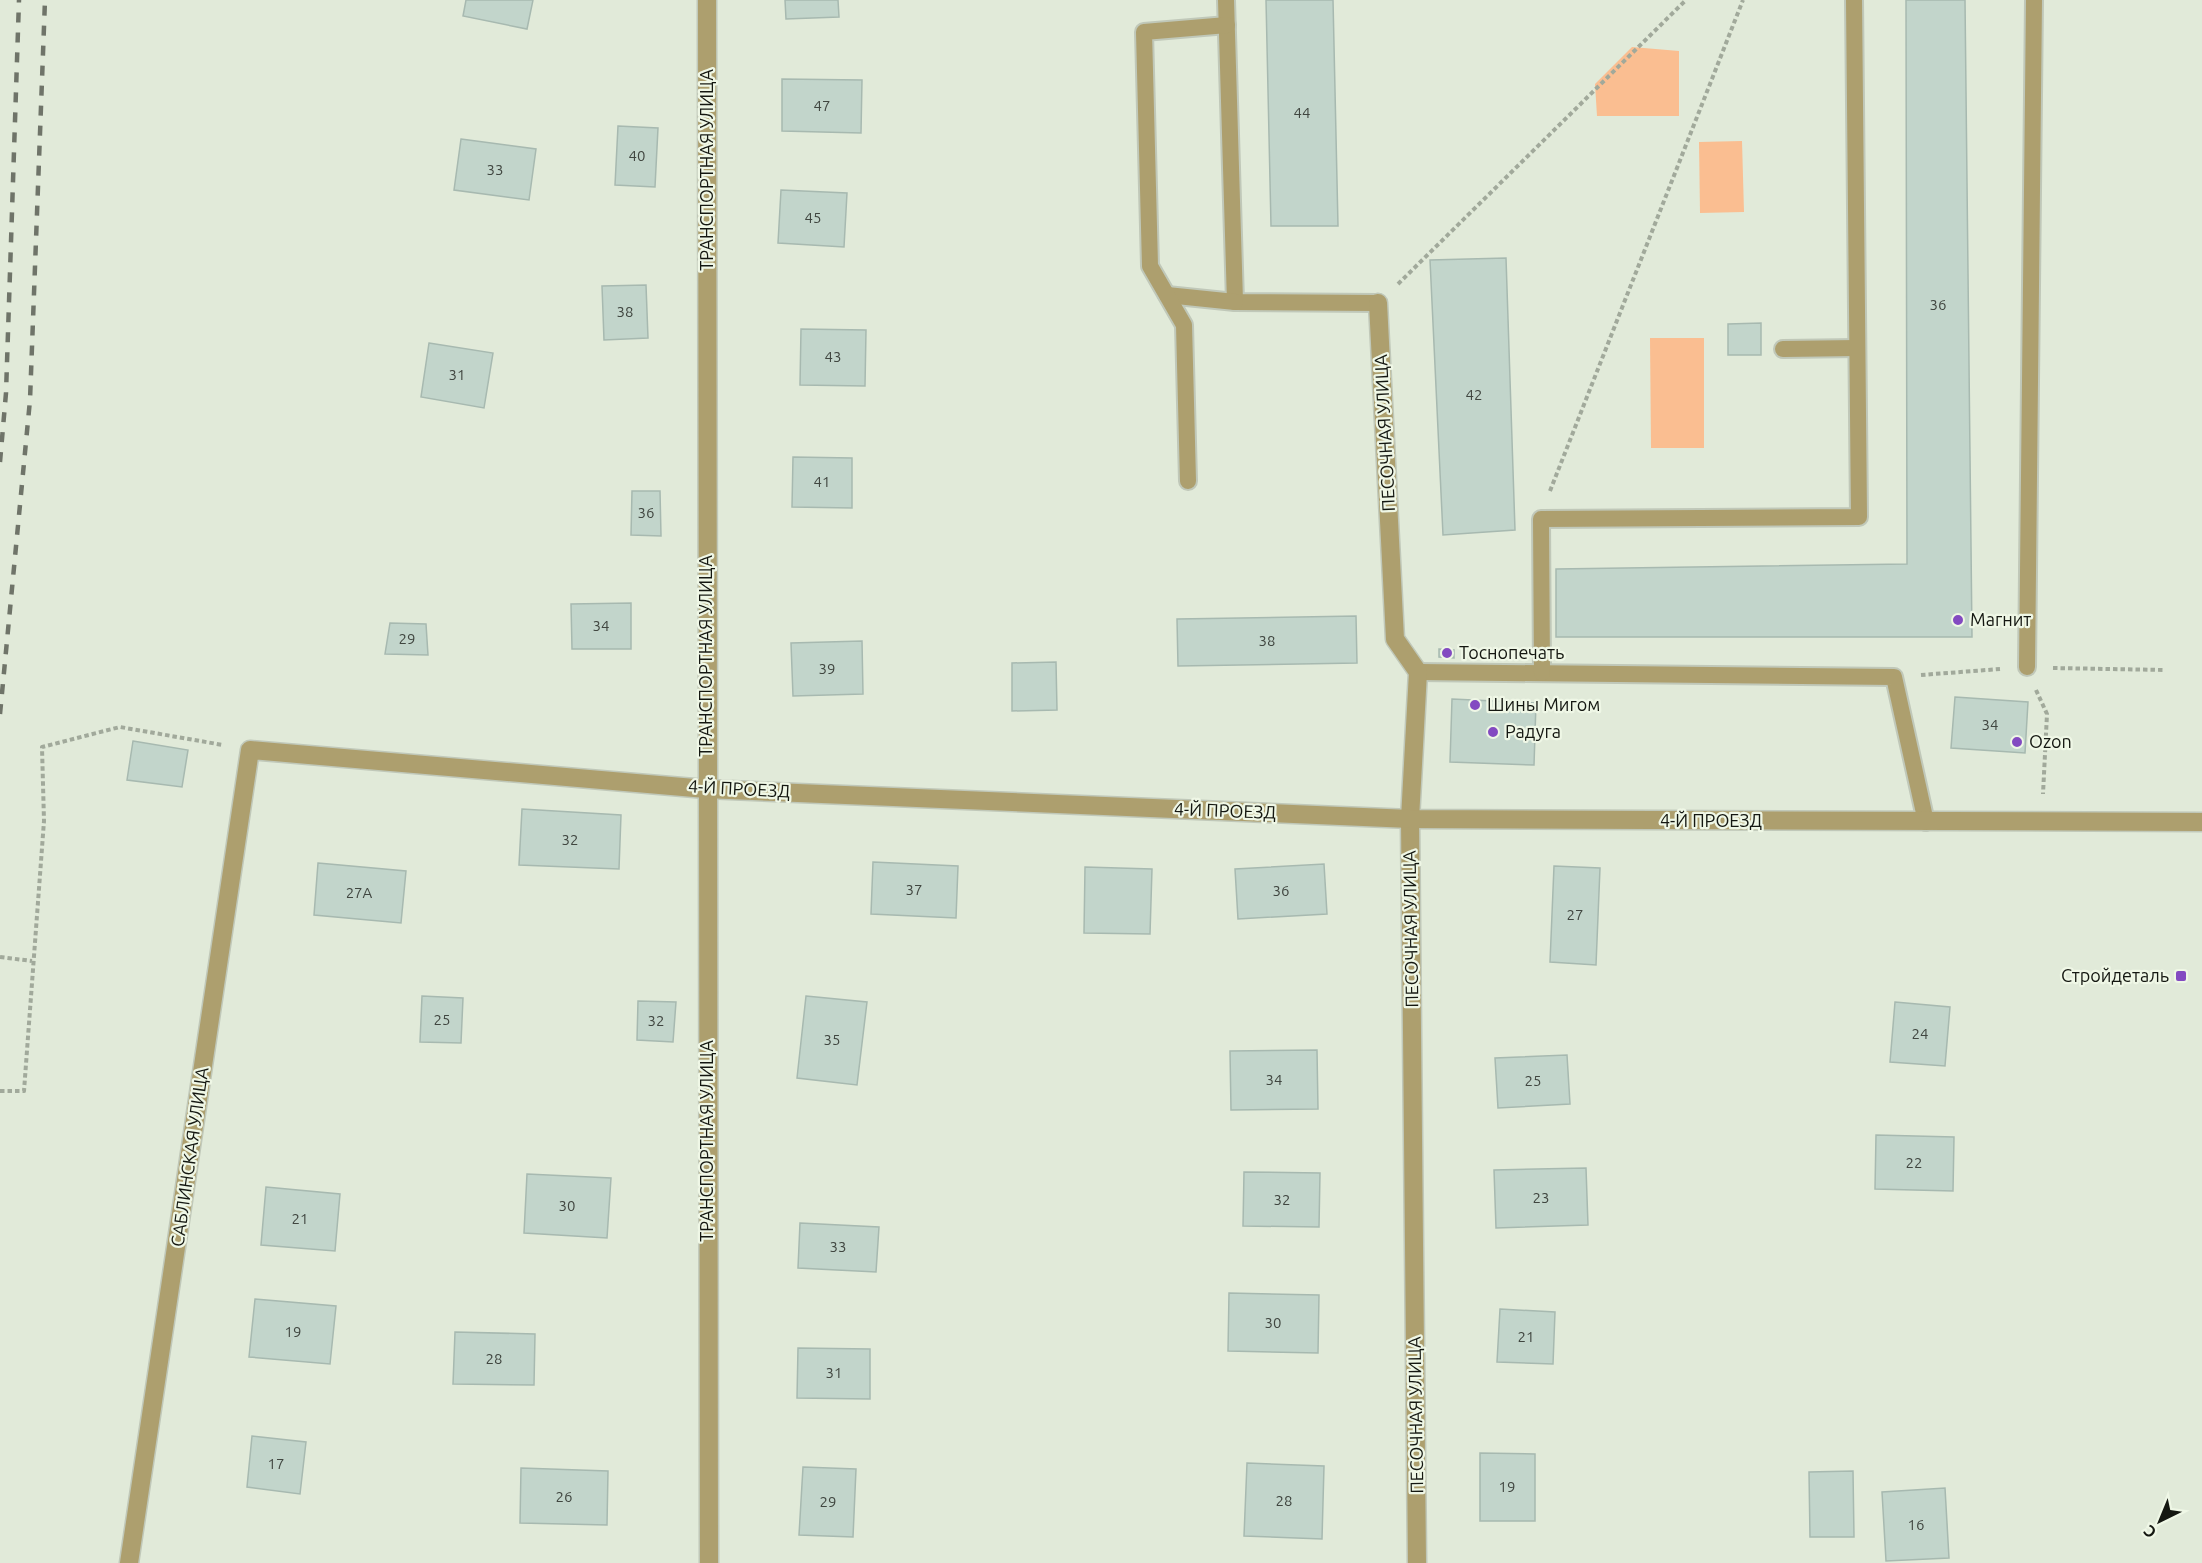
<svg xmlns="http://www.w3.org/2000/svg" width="2202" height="1563" font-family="Ubuntu,sans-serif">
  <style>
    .green { fill: #fabe91 }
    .building { fill: #c2d5cb; stroke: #a7b9b0; stroke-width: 1.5 }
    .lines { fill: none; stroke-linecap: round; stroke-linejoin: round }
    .lane-casing { stroke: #c0c8b9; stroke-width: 20 }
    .street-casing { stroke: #c0c8b9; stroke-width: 21 }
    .path { stroke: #a1a99b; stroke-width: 4; stroke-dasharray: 4.5 3; stroke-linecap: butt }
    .lane { stroke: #ad9f6e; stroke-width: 16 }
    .street { stroke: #ad9f6e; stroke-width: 18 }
    .rail { stroke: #6f7469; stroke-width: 4.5; stroke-dasharray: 10 10; stroke-linecap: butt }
    .poi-dot { fill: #834ac1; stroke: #eff7e6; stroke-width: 2 }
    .labels { text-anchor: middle; stroke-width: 4.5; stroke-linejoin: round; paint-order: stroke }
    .number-label { font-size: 15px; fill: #404640 }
    .street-label { font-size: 18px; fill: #141711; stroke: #eff7e6 }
    .poi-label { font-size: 18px; fill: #141711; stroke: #eff7e6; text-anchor: start }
  </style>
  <rect width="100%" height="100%" fill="#e1ead9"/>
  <g class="green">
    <path d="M 1632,47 L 1679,51 L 1679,116 L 1597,116 L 1595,84 Z"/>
    <path d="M 1742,141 L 1744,212 L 1700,213 L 1699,142 Z"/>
    <path d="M 1650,338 L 1704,338 L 1704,448 L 1651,448 Z"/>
  </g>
  <g class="building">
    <path d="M 466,0 L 533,0 L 527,29 L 463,16 Z"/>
    <path d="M 785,0 L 838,0 L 839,17 L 786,19 Z"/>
    <path d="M 1266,0 L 1333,0 L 1338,226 L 1271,226 Z"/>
    <path d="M 1906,0 L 1965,0 L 1972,637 L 1556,637 L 1556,569 L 1907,564 Z"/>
    <path d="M 782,79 L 862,80 L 861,133 L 782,131 Z"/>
    <path d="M 618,126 L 658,128 L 655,187 L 615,185 Z"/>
    <path d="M 461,139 L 536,149 L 529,200 L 454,190 Z"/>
    <path d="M 781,190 L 847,193 L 844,247 L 778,243 Z"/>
    <path d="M 1506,258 L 1515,530 L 1443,535 L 1430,260 Z"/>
    <path d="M 646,285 L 648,338 L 604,340 L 602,286 Z"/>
    <path d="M 1761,323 L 1761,355 L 1728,355 L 1728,324 Z"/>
    <path d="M 801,329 L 866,330 L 865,386 L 800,385 Z"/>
    <path d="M 429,343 L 493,353 L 484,408 L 421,397 Z"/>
    <path d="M 793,457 L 852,458 L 852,508 L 792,507 Z"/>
    <path d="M 632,491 L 660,491 L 661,536 L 631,535 Z"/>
    <path d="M 631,603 L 631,649 L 572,649 L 571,604 Z"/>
    <path d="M 1356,616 L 1357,663 L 1178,666 L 1177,619 Z"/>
    <path d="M 390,623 L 426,624 L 428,655 L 385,654 Z"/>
    <path d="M 862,641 L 863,694 L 793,696 L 791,643 Z"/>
    <path d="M 1439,649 L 1454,650 L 1454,658 L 1439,657 Z"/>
    <path d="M 1056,662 L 1057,710 L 1012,711 L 1012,663 Z"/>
    <path d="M 1955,697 L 2028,702 L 2025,753 L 1951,748 Z"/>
    <path d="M 1452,699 L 1536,703 L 1534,765 L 1450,762 Z"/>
    <path d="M 133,741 L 188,750 L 182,787 L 127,780 Z"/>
    <path d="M 522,809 L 621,815 L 619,869 L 519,865 Z"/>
    <path d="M 873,862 L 958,866 L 956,918 L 871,914 Z"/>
    <path d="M 318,863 L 406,871 L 401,923 L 314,915 Z"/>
    <path d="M 1324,864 L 1327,914 L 1238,919 L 1235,869 Z"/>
    <path d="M 1554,866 L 1600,868 L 1596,965 L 1550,962 Z"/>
    <path d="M 1085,867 L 1152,869 L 1150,934 L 1084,933 Z"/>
    <path d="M 422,996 L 463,998 L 461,1043 L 420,1042 Z"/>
    <path d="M 806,996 L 867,1002 L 857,1085 L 797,1078 Z"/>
    <path d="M 638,1001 L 676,1002 L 673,1042 L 637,1040 Z"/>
    <path d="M 1895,1002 L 1950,1007 L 1945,1066 L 1890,1062 Z"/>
    <path d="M 1317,1050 L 1318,1109 L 1231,1110 L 1230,1051 Z"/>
    <path d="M 1567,1055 L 1570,1104 L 1498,1108 L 1495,1058 Z"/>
    <path d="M 1876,1135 L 1954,1137 L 1953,1191 L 1875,1189 Z"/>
    <path d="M 1586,1168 L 1588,1225 L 1496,1228 L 1494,1170 Z"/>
    <path d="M 1244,1172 L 1320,1173 L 1319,1227 L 1243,1226 Z"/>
    <path d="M 527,1174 L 611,1178 L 607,1238 L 524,1233 Z"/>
    <path d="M 266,1187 L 340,1194 L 335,1251 L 261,1245 Z"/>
    <path d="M 800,1223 L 879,1227 L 876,1272 L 798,1268 Z"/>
    <path d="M 1229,1293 L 1319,1295 L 1318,1353 L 1228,1351 Z"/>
    <path d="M 255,1299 L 336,1306 L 330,1364 L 249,1357 Z"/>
    <path d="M 1500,1309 L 1555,1312 L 1553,1364 L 1497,1362 Z"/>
    <path d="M 455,1332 L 535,1334 L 534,1385 L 453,1384 Z"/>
    <path d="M 798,1348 L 870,1349 L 870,1399 L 797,1398 Z"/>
    <path d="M 252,1436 L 306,1442 L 300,1494 L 247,1487 Z"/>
    <path d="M 1480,1453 L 1535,1454 L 1535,1521 L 1480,1521 Z"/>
    <path d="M 1247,1463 L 1324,1466 L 1322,1539 L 1244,1536 Z"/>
    <path d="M 803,1467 L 856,1469 L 853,1537 L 799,1535 Z"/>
    <path d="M 521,1468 L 608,1471 L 607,1525 L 520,1523 Z"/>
    <path d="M 1853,1471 L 1854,1537 L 1810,1537 L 1809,1472 Z"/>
    <path d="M 1945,1488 L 1949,1558 L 1886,1561 L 1882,1492 Z"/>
  </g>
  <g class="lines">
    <defs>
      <g id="lane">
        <path d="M 1226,0 L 1235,302 L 1378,303"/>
        <path d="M 1167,295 L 1235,302"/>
        <path d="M 1783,349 L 1857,348"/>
        <path d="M 1188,481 L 1184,325 L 1150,266 L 1144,32 L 1227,25"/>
        <path d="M 2027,667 L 2034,0"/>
        <path d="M 1418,672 L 1894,677 L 1926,822"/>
        <path d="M 1542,673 L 1541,519 L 1859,517 L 1854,0"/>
      </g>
      <g id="street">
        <path d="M 707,0 L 709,1563"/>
        <path d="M 1378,303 L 1395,639 L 1418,672 L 1410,819 L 1417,1563"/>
        <path d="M 129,1563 L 250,750 L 706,789 L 1410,819 L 2202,822"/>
      </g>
    </defs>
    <use href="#lane" class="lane-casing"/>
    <use href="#street" class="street-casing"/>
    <g class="path">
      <path d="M 1398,284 L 1686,0"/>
      <path d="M 1550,491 L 1743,0"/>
      <path d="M 2053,668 L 2165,670"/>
      <path d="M 1921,675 L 2000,669"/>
      <path d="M 2036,690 L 2047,714 L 2043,794"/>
      <path d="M 0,957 L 32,961"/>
      <path d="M 0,1091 L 24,1091 L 44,821 L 42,747 L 120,727 L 223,745"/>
    </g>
    <use href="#lane" class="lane"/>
    <use href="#street" class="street"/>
    <g class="rail">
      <path d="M 0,462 L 6,393 L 19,0"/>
      <path d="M 0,714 L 30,400 L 45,0"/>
    </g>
  </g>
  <g class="poi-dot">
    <circle cx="1958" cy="620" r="6"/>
    <circle cx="1447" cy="653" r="6"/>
    <circle cx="1475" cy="705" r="6"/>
    <circle cx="1493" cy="732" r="6"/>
    <circle cx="2017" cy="742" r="6"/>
    <rect x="2175" y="970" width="12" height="12" rx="3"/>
  </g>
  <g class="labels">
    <g class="number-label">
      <text x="822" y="111">47</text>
      <text x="1302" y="118">44</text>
      <text x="637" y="161">40</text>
      <text x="495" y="175">33</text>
      <text x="813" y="223">45</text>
      <text x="1938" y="310">36</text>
      <text x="625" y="317">38</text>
      <text x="833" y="362">43</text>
      <text x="457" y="380">31</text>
      <text x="1474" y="400">42</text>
      <text x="822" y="487">41</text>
      <text x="646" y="518">36</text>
      <text x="601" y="631">34</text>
      <text x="407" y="644">29</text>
      <text x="1267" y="646">38</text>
      <text x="827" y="674">39</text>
      <text x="1990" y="730">34</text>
      <text x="570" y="845">32</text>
      <text x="914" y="895">37</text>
      <text x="1281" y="896">36</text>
      <text x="359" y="898">27А</text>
      <text x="1575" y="920">27</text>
      <text x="442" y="1025">25</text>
      <text x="656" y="1026">32</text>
      <text x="1920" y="1039">24</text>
      <text x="832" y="1045">35</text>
      <text x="1274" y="1085">34</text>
      <text x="1533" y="1086">25</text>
      <text x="1914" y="1168">22</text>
      <text x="1541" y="1203">23</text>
      <text x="1282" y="1205">32</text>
      <text x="567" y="1211">30</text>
      <text x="300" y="1224">21</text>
      <text x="838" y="1252">33</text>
      <text x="1273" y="1328">30</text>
      <text x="293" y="1337">19</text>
      <text x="1526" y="1342">21</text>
      <text x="494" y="1364">28</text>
      <text x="834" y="1378">31</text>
      <text x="276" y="1469">17</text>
      <text x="1507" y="1492">19</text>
      <text x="564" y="1502">26</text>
      <text x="1284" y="1506">28</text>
      <text x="828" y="1507">29</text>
      <text x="1916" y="1530">16</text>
    </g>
    <g class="street-label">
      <text transform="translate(707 170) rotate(-90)" y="6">ТРАНСПОРТНАЯ УЛИЦА</text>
      <text transform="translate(1385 433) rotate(-93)" y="6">ПЕСОЧНАЯ УЛИЦА</text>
      <text transform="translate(706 656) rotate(-90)" y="6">ТРАНСПОРТНАЯ УЛИЦА</text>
      <text transform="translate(739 789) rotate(3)" y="6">4-Й ПРОЕЗД</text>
      <text transform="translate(1225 811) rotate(2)" y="6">4-Й ПРОЕЗД</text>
      <text x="1711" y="827">4-Й ПРОЕЗД</text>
      <text transform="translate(1411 929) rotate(-91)" y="6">ПЕСОЧНАЯ УЛИЦА</text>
      <text transform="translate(707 1141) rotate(-90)" y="6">ТРАНСПОРТНАЯ УЛИЦА</text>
      <text transform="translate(190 1157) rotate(-82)" y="6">САБЛИНСКАЯ УЛИЦА</text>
      <text transform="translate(1416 1415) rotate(-91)" y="6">ПЕСОЧНАЯ УЛИЦА</text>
    </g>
    <g class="poi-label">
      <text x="1970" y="626">Магнит</text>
      <text x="1459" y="659">Тоснопечать</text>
      <text x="1487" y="711">Шины Мигом</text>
      <text x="1505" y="738">Радуга</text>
      <text x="2029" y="748">Ozon</text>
      <text x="2169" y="982" text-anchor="end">Стройдеталь</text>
    </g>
  </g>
  <g transform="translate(2160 1521) rotate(223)" stroke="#eff7e6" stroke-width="4.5" paint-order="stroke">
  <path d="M0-4.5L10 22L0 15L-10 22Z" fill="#141711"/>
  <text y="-9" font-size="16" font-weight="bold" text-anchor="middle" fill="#141711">С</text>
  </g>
</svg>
